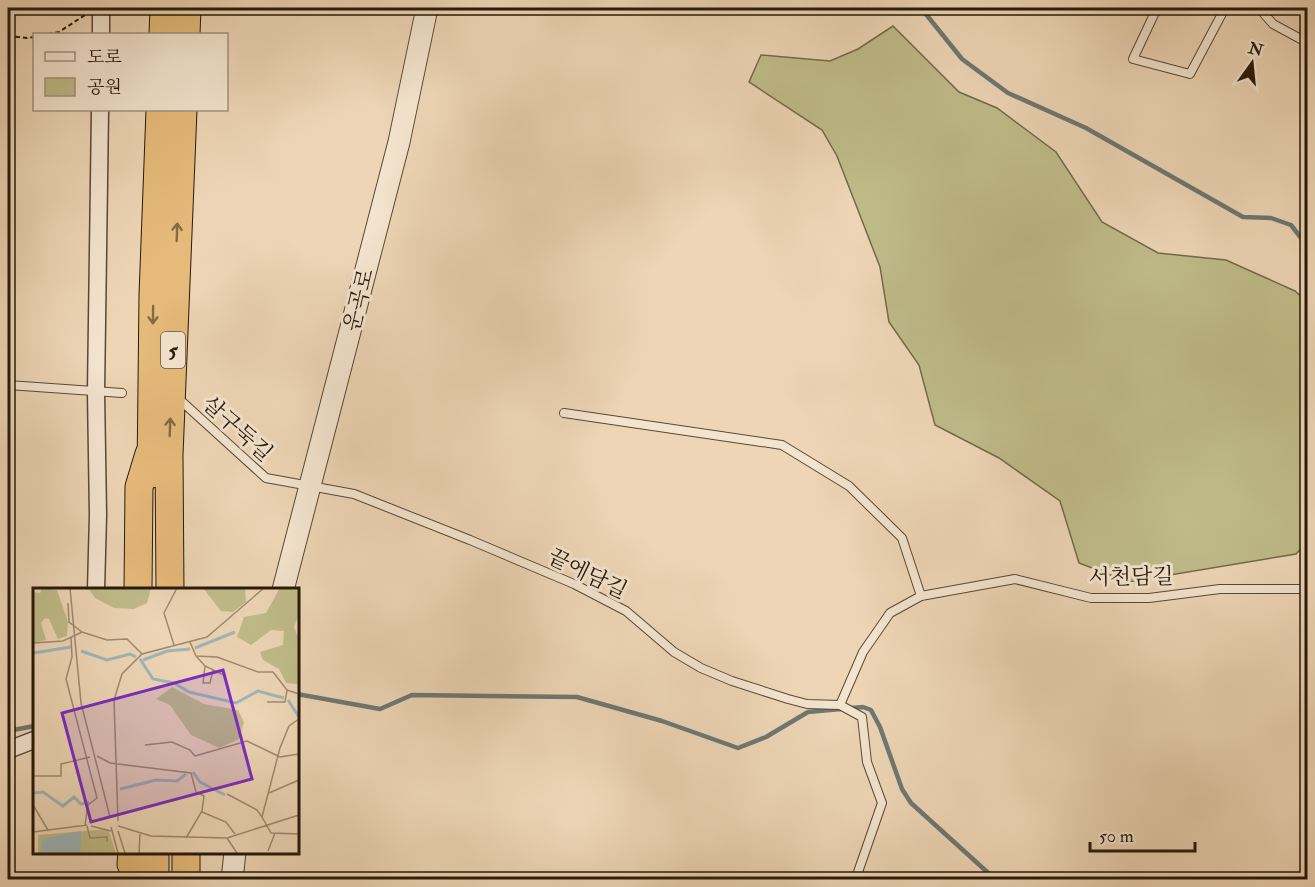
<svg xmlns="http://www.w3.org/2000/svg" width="1315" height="887" font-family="'IM FELL Double Pica','Noto Serif KR',serif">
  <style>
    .green { fill: #bfbb89; stroke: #736a4a; stroke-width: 1.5 }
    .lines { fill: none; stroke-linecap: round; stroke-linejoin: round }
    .stream { stroke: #6e7773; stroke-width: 4.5 }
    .service-casing { stroke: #584835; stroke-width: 10 }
    .minor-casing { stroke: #584835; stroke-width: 19 }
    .tertiary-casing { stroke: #584835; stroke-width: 23 }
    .trunk-casing { stroke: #27190a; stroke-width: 29 }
    .path { stroke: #27190a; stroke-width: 2; stroke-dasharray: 4.5 3; stroke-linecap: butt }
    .service { stroke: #f3e4cf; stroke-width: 8 }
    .minor { stroke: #f3e4cf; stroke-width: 16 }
    .tertiary { stroke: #f3e4cf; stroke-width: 21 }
    .trunk { stroke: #e6ba7a; stroke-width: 27 }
    .oneway { stroke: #866a42 }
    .labels { text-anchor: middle; stroke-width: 6; stroke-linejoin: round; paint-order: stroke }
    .shield { fill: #f3e4cf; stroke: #645645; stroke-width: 1.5 }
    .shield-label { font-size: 21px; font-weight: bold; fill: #27190a }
    .street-label { font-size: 22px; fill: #27190a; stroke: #f3e4cf }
    .inset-river { fill: none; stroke: #9eb6b9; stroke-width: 3 }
    .inset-road { fill: none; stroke: #9e8a71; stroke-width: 1.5 }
    .view { fill: #7b2cbf; fill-opacity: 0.15; stroke: #7b2cbf; stroke-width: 3 }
    .inset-edge { fill: none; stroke: #27190a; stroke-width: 3 }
  </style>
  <rect width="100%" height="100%" fill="#edd5b5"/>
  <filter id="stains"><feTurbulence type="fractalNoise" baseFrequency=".00333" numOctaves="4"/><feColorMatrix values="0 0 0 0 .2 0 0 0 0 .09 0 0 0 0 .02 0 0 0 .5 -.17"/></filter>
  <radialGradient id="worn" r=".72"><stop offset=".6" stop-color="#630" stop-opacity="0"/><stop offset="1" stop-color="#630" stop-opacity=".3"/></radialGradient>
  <path class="green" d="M 893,26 L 959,92 L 997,108 L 1056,152 L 1102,222 L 1158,253 L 1226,260 L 1295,291 L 1307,302 L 1308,541 L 1296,554 L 1128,582 L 1079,563 L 1060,501 L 999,458 L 935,425 L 919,365 L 889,322 L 880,267 L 837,156 L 822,130 L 749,82 L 761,55 L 830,61 L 858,49 Z"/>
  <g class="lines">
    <g class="stream">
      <path d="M 921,8 L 962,59 L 1008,93 L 1086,128 L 1243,217 L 1271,218 L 1291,225 L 1308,247"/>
      <path d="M 297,694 L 380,709 L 412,695 L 577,697 L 662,721 L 738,748 L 766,737 L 808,712 L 863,707 L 871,710 L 880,727 L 902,789 L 911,803 L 996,880"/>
      <path d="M 8,731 L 34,726"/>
    </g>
    <defs>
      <g id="service">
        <path d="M 1157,8 L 1133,59 L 1190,74 L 1225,8"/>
        <path d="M 1259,8 L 1273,24 L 1308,43"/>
        <path d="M 8,385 L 122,393"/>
        <path d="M 179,399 L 266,478 L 354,494 L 470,540 L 574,584 L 626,611 L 674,652 L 701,668 L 732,681 L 788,699 L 807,704 L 840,705 L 862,717 L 867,762 L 882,803 L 857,875 L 862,880"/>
        <path d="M 564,413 L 782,445 L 849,486 L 902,538 L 921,596"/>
        <path d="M 840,705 L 863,652 L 890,613 L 921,596 L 1015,579 L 1091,598 L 1149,598 L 1220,589 L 1308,589"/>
      </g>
      <g id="minor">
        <path d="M 101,34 L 101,8"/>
        <path d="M 96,590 L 98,515 L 96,392 L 100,110"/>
        <path d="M 8,750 L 34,740"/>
      </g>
      <g id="tertiary">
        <path d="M 283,590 L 399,142 L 427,8"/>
        <path d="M 232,880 L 235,852"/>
      </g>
      <g id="trunk">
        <path d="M 163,34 L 164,8"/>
        <path d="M 186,34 L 187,8"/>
        <path d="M 151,474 L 153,295 L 160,110"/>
        <path d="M 138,590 L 139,487 L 149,454"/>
        <path d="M 170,590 L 169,455 L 183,110"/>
        <path d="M 155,852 L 155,880"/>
        <path d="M 186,852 L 186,880"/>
        <path d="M 131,864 L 132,852"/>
      </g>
    </defs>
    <use href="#service" class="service-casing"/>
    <use href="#minor" class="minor-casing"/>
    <use href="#tertiary" class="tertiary-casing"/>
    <use href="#trunk" class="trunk-casing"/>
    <g class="path">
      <path d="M 48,34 L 59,32 L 85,15"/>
      <path d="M 8,36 L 27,38 L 34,37"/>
    </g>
    <use href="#service" class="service"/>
    <use href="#minor" class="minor"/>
    <use href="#tertiary" class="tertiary"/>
    <use href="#trunk" class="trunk"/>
  </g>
  <defs><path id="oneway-shaft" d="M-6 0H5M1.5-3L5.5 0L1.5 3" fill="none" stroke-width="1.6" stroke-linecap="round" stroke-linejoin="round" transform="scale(1.5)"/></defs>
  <g class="oneway">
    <use href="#oneway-shaft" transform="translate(177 232) rotate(-88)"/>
    <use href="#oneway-shaft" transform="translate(153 315) rotate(91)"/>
    <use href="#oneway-shaft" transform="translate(170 427) rotate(-88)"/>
  </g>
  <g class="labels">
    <rect class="shield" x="161" y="332" width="24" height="36" rx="4.5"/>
    <g class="shield-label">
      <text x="173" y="357">5</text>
    </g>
    <g class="street-label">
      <text transform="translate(358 300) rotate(-76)" y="8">운곡로</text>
      <text transform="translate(238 428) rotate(42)" y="8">살구둑길</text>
      <text transform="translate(588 573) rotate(26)" y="8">끝에담길</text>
      <text transform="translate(1131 576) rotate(-1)" y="8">서천담길</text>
    </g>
  </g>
  <g transform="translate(33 588)">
    <rect width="266" height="266" fill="#edd5b5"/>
    <path d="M 9,0 L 24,2 L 35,34 L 34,48 L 25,51 L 16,31 L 12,30 L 8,35 L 13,52 L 0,55 L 0,4 L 7,5 ZM 118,0 L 114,15 L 101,21 L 81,20 L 62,10 L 56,1 ZM 170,0 L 212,0 L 213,14 L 200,24 L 188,23 ZM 247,0 L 265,0 L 265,29 L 261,39 L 265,49 L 265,96 L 253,95 L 246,81 L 230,72 L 227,64 L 250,57 L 251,43 L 238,42 L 218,57 L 204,49 L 211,29 L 233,25 ZM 139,99 L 171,116 L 205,122 L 211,134 L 206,151 L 186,160 L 158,147 L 137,117 L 123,111 ZM 75,241 L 83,265 L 5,265 L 5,247 Z" fill="#bfbb89"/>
    <path d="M 48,243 L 47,265 L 7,265 L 10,251 Z" fill="#9eb6b9"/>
    <path class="inset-river" d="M 162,60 L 202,44M 48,63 L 74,72 L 97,66 L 103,69M 0,65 L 38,59M 107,71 L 120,91 L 141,95 L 156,104 L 203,115 L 225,103 L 251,110M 110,72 L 134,63 L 157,61M 255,112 L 266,129M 160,184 L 167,194 L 192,207M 87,201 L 123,192 L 144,193 L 153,186M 0,205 L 10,204 L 30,218 L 41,209 L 48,216 L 56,214"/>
    <path class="inset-road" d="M 37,0 L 48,115 L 77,229M 35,15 L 36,34 L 49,44M 38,49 L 39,69 L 33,91 L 64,210 L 55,217 L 52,237M 157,54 L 163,68 L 184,69 L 225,84 L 240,84 L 254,102 L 266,106M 0,55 L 30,53 L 49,44 L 74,52 L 94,51 L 109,66M 141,57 L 131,25 L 144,0M 163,68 L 172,78 L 193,88M 172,78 L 170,95 L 177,95 L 180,82M 234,114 L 252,114 L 254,102M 266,131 L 256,138 L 247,160 L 229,229 L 238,245 L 266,246M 112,157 L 139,154 L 157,162 L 162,168M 64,168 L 77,175 L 158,185 L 163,204 L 171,208 L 169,223 L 153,250M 162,168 L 214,153 L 247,169M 247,169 L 266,166M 0,188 L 28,188 L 28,176 L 57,169M 236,205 L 266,192M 194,206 L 224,222 L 229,229M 0,217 L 15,242M 169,224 L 193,234 L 202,246M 85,233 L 81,112 L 89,86 L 109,66 L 174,49 L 231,0M 54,238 L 57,250 L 74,249 L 74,254M 58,238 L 78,243M 85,238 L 118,248 L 194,250 L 266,227M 78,239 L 85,265M 85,243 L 92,265M 0,244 L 54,237M 194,250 L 204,265M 235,263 L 242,245M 106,265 L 107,246"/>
    <path class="view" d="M 190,82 L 219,191 L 58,234 L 29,125 Z"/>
    <rect width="266" height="266" class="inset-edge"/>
  </g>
  <rect width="1315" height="887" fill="none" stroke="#edd5b5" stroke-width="30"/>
  <rect x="9" y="9" width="1297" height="869" fill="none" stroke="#27190a" stroke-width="3"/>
  <rect x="15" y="15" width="1285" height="857" fill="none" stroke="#27190a" stroke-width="1.5"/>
  <rect x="33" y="33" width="195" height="78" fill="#f3e4cf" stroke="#a19380" stroke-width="1.5"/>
  <rect x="45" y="52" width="30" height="9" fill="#f3e4cf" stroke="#a19380" stroke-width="1.5"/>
  <text x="87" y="63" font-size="18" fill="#27190a">도로</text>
  <rect x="45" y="78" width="30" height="18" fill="#bfbb89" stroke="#a19380" stroke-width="1.5"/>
  <text x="87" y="93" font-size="18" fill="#27190a">공원</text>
  <g transform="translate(1252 63) rotate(15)" stroke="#f3e4cf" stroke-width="4.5" paint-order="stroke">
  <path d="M0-4.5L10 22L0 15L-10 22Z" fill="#27190a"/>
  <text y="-9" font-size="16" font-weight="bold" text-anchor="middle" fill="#27190a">N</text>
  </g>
  <path d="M1090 842v9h105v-9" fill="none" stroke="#27190a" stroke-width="3"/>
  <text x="1099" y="842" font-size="18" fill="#27190a" stroke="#f3e4cf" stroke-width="4.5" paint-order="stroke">50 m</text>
  <rect width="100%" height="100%" filter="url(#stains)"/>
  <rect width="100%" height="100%" fill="url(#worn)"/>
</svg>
